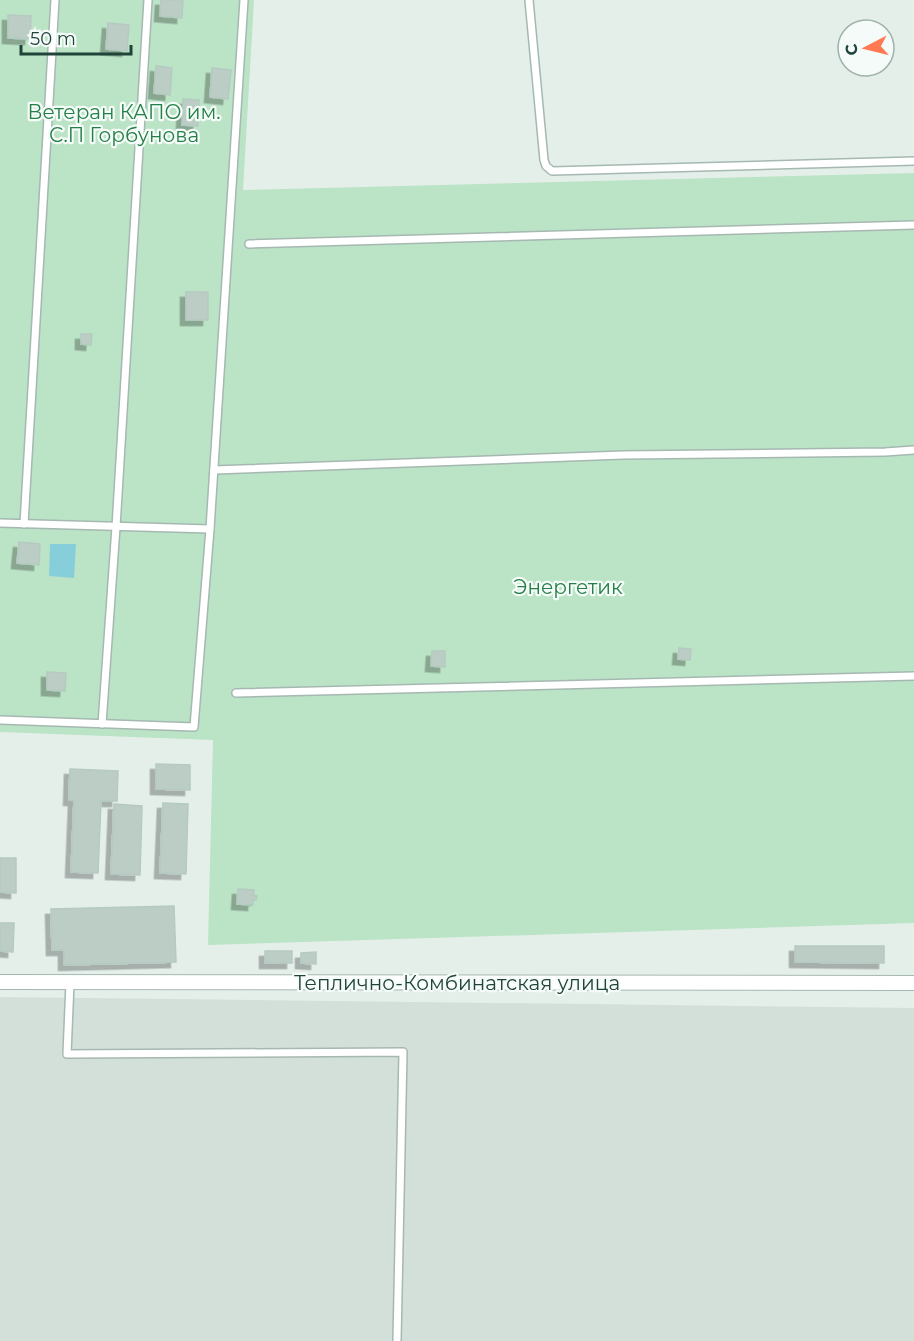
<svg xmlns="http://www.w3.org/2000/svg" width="914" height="1341" font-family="Montserrat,sans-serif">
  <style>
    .built { fill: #d2e0d9 }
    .green { fill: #bbe3c5 }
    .water { fill: #86cfda }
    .building { fill: #bccdc6; stroke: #b5cac1; stroke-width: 1.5; filter: url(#shadow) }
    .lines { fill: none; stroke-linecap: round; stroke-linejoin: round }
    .lane-casing { stroke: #a6b8b2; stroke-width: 10 }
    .street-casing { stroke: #a6b8b2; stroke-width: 16 }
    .lane { stroke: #fff; stroke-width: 7 }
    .street { stroke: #fff; stroke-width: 14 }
    .labels { text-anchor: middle; stroke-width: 4.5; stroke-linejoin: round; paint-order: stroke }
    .park-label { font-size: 20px; fill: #258047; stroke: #f5fbf8 }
    .street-label { font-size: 20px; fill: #21443a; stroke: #f5fbf8 }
  </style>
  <defs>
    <filter id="shadow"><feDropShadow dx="-5.5" dy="5.5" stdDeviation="0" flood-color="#0004"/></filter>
  </defs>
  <rect width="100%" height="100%" fill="#e4efea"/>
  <path class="built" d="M 0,997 L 914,1008 L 914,1341 L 0,1341 Z"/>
  <path class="green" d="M 0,0 L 254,0 L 243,190 L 914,173 L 914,923 L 208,945 L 213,740 L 0,732 Z"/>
  <path class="water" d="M 50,544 L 76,544 L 74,578 L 49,576 Z"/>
  <g class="building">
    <path d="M 161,0 L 183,0 L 182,18 L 160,16 Z"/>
    <path d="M 8,15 L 31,16 L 30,39 L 8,38 Z"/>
    <path d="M 108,23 L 129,25 L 127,51 L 106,49 Z"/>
    <path d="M 156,66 L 172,68 L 170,95 L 154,93 Z"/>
    <path d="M 212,68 L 231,70 L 228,99 L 210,97 Z"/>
    <path d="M 183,99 L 199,100 L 198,126 L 182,125 Z"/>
    <rect x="186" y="292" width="22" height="28"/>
    <path d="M 81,334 L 92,334 L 91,345 L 81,344 Z"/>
    <path d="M 19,542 L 40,544 L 39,565 L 17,563 Z"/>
    <path d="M 679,648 L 691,649 L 690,660 L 678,659 Z"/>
    <path d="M 432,651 L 445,651 L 445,667 L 431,666 Z"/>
    <path d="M 47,672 L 66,673 L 65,691 L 47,690 Z"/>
    <path d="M 156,764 L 190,765 L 190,790 L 156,789 Z"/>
    <path d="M 70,769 L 118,771 L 117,801 L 101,801 L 98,873 L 71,872 L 74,800 L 69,800 Z"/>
    <path d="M 163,803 L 188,804 L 186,874 L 160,873 Z"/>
    <path d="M 114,804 L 142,806 L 140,875 L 111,874 Z"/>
    <path d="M 0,858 L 16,858 L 16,893 L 0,892 Z"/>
    <path d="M 238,889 L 254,890 L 253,895 L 257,896 L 256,900 L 253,900 L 253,905 L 237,904 Z"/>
    <path d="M 174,906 L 176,962 L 64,965 L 64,950 L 52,950 L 51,909 Z"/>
    <path d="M 0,923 L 14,923 L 13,952 L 0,951 Z"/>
    <path d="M 795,946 L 884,946 L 884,963 L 795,962 Z"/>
    <rect x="265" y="951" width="27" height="12"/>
    <path d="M 316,952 L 316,964 L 301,963 L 301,953 Z"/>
  </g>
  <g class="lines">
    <defs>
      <g id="lane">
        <path d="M 529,0 L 544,160 L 546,166 L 552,171 L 914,161"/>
        <path d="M 249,244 L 914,225"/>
        <path d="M 214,470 L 623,455 L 885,452 L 914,450"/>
        <path d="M 0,523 L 210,529"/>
        <path d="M 24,524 L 55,0"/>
        <path d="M 236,693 L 914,676"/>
        <path d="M 0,720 L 194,727 L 210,529 L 244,0"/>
        <path d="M 102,724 L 116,527 L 148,0"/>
        <path d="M 70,983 L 67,1054 L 403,1052 L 397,1341"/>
      </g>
      <path id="street" d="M 0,982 L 914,983"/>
    </defs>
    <use href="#lane" class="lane-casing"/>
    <use href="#street" class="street-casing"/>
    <use href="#lane" class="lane"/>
    <use href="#street" class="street"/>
  </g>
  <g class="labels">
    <g class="park-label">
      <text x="124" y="119">Ветеран КАПО им.<tspan x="124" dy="23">С.П Горбунова</tspan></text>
      <text x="568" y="594">Энергетик</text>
    </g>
    <g class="street-label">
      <text x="457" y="990">Теплично-Комбинатская улица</text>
    </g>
  </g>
  <g transform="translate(866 48) rotate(263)"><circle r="28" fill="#f5fbf8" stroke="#a0b2ac" stroke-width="1.5"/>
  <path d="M0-4.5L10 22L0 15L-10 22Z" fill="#ff7952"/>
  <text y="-9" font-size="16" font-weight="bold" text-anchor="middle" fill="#21443a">С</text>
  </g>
  <path d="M21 45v9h110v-9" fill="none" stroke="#21443a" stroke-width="3"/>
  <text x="30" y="45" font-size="18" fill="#21443a" stroke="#f5fbf8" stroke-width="4.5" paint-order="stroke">50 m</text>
</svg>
